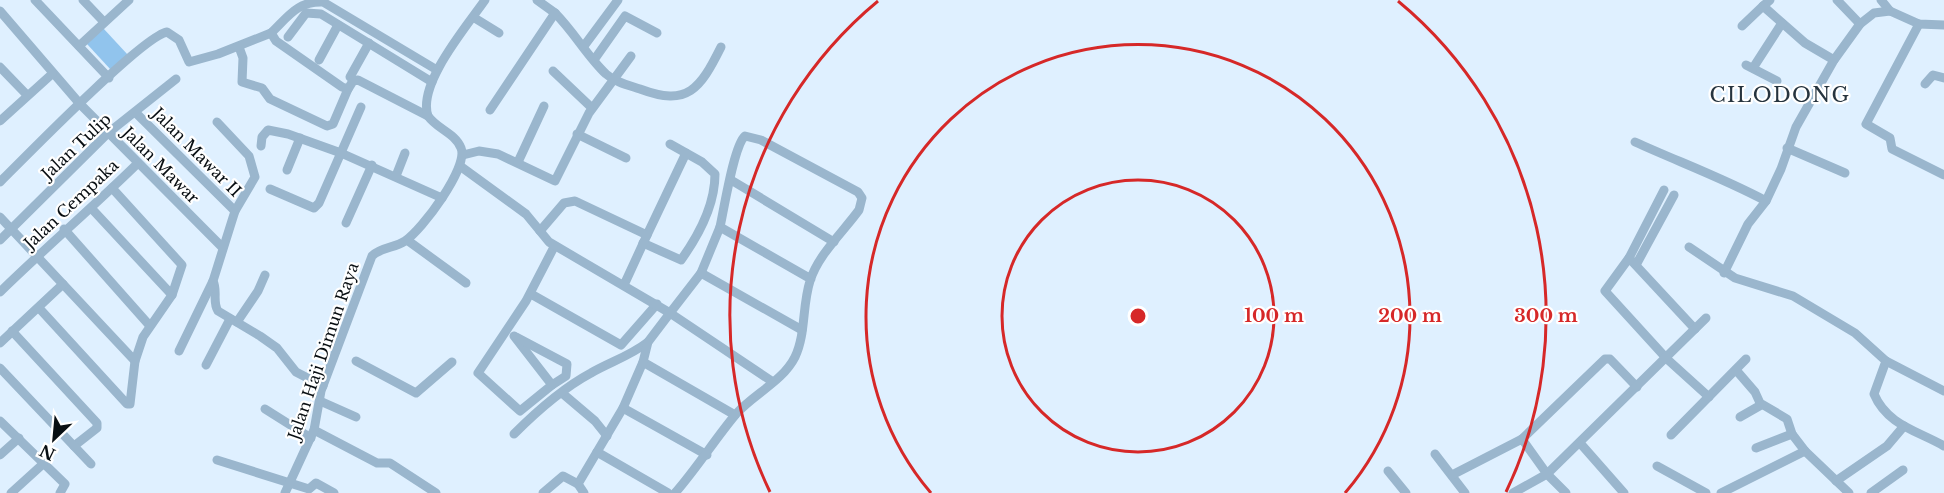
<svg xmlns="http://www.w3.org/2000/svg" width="1944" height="493" font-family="'Libre Baskerville',serif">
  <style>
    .green { fill: #91c4ed }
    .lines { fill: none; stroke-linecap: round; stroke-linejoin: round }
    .minor { stroke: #9ab6cd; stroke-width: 9 }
    .ring { fill: none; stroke: #d62828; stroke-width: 3 }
    .labels { text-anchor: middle; stroke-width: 4.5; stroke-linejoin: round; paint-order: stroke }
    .street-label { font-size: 16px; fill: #080e12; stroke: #fff }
    .quarter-label { font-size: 20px; letter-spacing: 1.5px; fill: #26343f; stroke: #fff }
    .centre { fill: #d62828; stroke: #fff; stroke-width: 3 }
    .ring-label { font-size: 18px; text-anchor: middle; font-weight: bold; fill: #d62828; stroke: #fff; stroke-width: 4.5; stroke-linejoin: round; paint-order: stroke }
  </style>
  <rect width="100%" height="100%" fill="#dff0ff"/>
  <path class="green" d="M 103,28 L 128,55 L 111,70 L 87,44 Z"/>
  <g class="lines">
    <g class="minor">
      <path d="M 35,0 L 109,78"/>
      <path d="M 83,0 L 104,22"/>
      <path d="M 1770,0 L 1763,6 L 1805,43 L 1834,60"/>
      <path d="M 1837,0 L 1860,24"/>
      <path d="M 1881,0 L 1890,11"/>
      <path d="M 0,11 L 80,104 L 222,247"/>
      <path d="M 555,13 C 574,32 587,56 606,74 C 615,82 628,85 640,89 C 688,107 700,89 721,47"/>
      <path d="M 473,17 L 499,33"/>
      <path d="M 1919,24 L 1866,124 L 1890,138 L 1892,149 L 1944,175"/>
      <path d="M 1742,26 L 1763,6"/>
      <path d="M 271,33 C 288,17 297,1 323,2 L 437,70"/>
      <path d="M 288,37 L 306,13 L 321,14 L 432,82"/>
      <path d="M 79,46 L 129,0"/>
      <path d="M 584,46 L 618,0"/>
      <path d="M 239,47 L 243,58 L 242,82 L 262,88 L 270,99 L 327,126 L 333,124 L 348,89"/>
      <path d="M 319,60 L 338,25"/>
      <path d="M 594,60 L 625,16 L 657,33"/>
      <path d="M 1746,65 L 1777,81"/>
      <path d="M 0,67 L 27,95"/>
      <path d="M 1753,68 L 1782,23"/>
      <path d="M 553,71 L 592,108"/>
      <path d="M 350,77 L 369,43"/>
      <path d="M 1925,84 L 1933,75 L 1944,78"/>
      <path d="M 490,110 L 555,13 L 537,0"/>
      <path d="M 136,113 L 235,211"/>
      <path d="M 0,121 L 52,74"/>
      <path d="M 217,122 L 249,156 L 255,177 L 235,211 L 213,281 C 218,291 212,302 218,311 L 260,336 L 277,348 L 296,372 L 323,386"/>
      <path d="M 577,134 L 626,158"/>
      <path d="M 1635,142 C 1679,162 1723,178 1766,201"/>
      <path d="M 261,146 L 262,137 L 268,130 L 288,134 L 341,153 L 442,198"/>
      <path d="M 1787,148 L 1845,173"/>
      <path d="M 463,155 L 479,151 L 498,154 L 555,181 L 589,113 L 631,56"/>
      <path d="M 518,162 L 544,106"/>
      <path d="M 460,166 L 526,214 L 540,231"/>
      <path d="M 287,170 L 300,138"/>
      <path d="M 396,176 L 405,153"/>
      <path d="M 731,180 L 834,242"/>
      <path d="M 0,182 C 25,157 143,36 167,32 L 179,40 L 189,62 L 218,54 L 271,33 L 276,41 L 342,87 L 348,89 L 353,81 L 358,80 L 428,116"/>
      <path d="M 270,189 L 314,208 L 319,203 L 361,107"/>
      <path d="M 92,209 L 172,295"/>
      <path d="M 0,217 L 135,361"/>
      <path d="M 346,223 L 372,165"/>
      <path d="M 720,227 L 701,273 L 670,313 L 773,382"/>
      <path d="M 64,229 L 150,326"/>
      <path d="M 647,235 L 686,153"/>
      <path d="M 0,240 L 108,133 L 176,79"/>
      <path d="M 407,240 L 466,283"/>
      <path d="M 643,243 L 681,260 C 699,235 715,206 715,174 L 702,162 L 670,144"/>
      <path d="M 1689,247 L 1735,278 L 1793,296 L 1855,333 L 1886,361 L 1874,394 C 1887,425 1918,431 1944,446"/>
      <path d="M 1629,258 L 1664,190"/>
      <path d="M 1636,265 L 1674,195"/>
      <path d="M 701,273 L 802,330"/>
      <path d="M 1724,273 L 1748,224 L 1766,201 L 1781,169 L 1796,127 L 1834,60 L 1860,24 L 1874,13 L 1890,11 L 1919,24 L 1944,25"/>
      <path d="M 0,292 C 45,248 92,208 137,164"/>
      <path d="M 531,294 L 621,345 L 657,304"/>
      <path d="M 39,308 L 127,404 L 130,404 L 135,361 L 143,337 L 172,295 L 182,265 L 112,188"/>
      <path d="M 237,322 L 258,291 L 265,275"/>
      <path d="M 1695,329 L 1629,258 L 1605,291 L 1667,359 L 1709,397"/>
      <path d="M 12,331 L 97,423 L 97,428 L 74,446"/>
      <path d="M 514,336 L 552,385 L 520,411 L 478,373 L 526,301 L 554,247"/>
      <path d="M 516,337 L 567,364 L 566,376 L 552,385"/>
      <path d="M 0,343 L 63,284"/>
      <path d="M 179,351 L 213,281"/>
      <path d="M 356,361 L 416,393 L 452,362"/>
      <path d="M 1886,361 L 1944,391"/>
      <path d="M 643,362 L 735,415"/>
      <path d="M 206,365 L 230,319"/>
      <path d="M 0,368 L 91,464"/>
      <path d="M 1736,370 L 1755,392 L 1760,403 L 1787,419 L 1792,434 L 1805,451 L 1849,493"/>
      <path d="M 562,393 L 595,421 L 607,436"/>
      <path d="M 320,401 L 356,417"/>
      <path d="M 623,408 L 707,455"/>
      <path d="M 265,409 L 311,438"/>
      <path d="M 1740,417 L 1761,405"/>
      <path d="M 0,421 L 65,484 L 60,493"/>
      <path d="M 314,430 L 377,463 L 390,463 L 436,493"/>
      <path d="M 514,434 C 536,412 563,388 591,373 C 610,362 630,356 648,342"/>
      <path d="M 1671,435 L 1746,359"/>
      <path d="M 1522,439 L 1605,359 L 1610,359 L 1637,387"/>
      <path d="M 1580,443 L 1624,493"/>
      <path d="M 1756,448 L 1792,434"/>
      <path d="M 597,452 L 668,493"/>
      <path d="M 1435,454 L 1465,493"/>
      <path d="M 0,455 L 19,438"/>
      <path d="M 217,460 L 309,489 L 316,483 L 334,493"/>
      <path d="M 1657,466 L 1706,493"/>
      <path d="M 1388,471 L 1406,493"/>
      <path d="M 1452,475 L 1522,439 L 1547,474 L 1566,493"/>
      <path d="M 1836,481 L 1887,446 L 1904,426"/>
      <path d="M 11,493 L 43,464"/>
      <path d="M 285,493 L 314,430 L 321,391 L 372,256 C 381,247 395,248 405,241 C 422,230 469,167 461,148 C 455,133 437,129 428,116 C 417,84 467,26 485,0"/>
      <path d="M 543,493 L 563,476 L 578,484"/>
      <path d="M 584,493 L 578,484 L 623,408 L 643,362 L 648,342 L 670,313 L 549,242 L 540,231 L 564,203 L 575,201 L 647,235 L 624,285"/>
      <path d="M 675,493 C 697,468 715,439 736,414 C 754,394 783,381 795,357 C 806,334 802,306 810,281 C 818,255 843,232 859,210 L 862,198 L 858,192 L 761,140 L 745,136 C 734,145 724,209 720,227 L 811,279"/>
      <path d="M 1513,493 L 1547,474 L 1706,318"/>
      <path d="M 1721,493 L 1805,451"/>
      <path d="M 1871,493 L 1903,470"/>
    </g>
  </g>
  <g class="ring">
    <circle cx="1138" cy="316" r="136"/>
    <path d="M931 493A272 272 0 1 1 1345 493"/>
    <path d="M770 492A408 408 0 0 1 878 1M1398 1A408 408 0 0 1 1506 492"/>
  </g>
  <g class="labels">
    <g class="street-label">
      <text transform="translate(76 146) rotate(-43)" y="6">Jalan Tulip</text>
      <text transform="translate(197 152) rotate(45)" y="6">Jalan Mawar II</text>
      <text transform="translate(161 165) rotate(45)" y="6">Jalan Mawar</text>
      <text transform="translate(71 204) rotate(-43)" y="6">Jalan Cempaka</text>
      <text transform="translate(323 351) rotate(-71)" y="6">Jalan Haji Dimun Raya</text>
    </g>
    <g class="quarter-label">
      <text x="1780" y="102">CILODONG</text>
    </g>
  </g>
  <circle cx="1138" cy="316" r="9" class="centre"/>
  <g class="ring-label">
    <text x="1274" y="322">100 m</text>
    <text x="1410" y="322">200 m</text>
    <text x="1546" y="322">300 m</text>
  </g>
  <g transform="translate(54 439) rotate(206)" stroke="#ffffff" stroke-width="4.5" paint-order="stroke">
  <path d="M0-4.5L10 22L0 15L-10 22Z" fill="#080e12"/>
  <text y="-9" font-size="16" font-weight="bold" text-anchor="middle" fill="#080e12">N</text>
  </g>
</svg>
